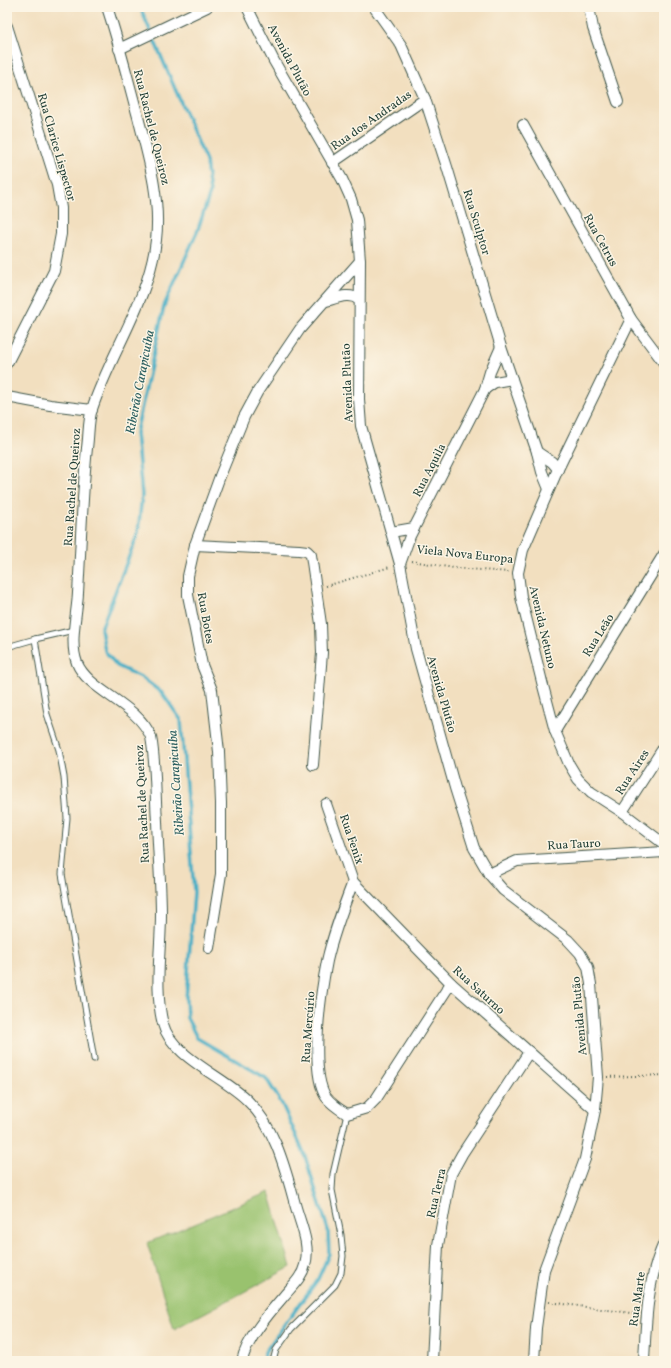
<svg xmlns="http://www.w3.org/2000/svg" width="671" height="1368" font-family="Vollkorn,serif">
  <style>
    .green { fill: #99c26e; stroke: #5c8051 }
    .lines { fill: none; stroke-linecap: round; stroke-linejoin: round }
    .stream { stroke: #47afc6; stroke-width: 3.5 }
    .service-casing { stroke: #3f5549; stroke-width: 7 }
    .minor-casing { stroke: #3f5549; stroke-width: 12 }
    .path { stroke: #3f5549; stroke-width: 2; stroke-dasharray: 1 3; stroke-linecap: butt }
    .service { stroke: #fff; stroke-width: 5 }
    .minor { stroke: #fff; stroke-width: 10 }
    .labels { text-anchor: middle; stroke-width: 3; stroke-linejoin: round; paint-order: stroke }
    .street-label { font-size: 12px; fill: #1f3d34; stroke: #fcf5e5 }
    .water-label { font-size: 13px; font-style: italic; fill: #2b5f60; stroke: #fcf5e5 }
  </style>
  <rect width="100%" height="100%" fill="#fcf5e5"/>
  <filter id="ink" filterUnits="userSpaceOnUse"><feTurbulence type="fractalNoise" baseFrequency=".025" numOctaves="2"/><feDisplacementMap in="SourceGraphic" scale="8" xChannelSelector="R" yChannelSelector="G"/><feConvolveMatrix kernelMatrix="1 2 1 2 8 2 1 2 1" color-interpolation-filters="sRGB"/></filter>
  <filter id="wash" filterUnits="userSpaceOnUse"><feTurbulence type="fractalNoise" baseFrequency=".012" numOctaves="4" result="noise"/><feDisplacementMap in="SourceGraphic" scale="16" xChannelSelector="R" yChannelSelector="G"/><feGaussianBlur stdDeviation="0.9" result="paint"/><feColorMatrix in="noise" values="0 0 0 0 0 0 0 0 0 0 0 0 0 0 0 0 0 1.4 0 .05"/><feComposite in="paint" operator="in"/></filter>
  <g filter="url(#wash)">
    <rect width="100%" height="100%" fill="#f2dfbf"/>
    <path class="green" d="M 269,1192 L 291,1267 L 174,1329 L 147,1243 Z"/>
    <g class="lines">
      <path class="stream" d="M 140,7 L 206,161 L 210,193 L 197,232 L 164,306 L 136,433 L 142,495 L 138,533 L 101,629 L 105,651 L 117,666 L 141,677 L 162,693 L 181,720 L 194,892 L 186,999 L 187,1018 L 197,1038 L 266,1078 L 282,1104 L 304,1153 L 328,1230 L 329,1254 L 318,1279 L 265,1352 L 264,1361"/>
    </g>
  </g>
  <g filter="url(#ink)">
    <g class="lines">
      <defs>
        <g id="service">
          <path d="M 74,630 L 35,639 L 47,714 L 59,750 L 64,777 L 67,818 L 62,874 L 94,1059"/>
          <path d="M 7,647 L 35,639"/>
          <path d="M 273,1361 L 276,1350 L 291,1329 L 335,1285 L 341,1273 L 343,1256 L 341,1235 L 332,1190 L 333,1174 L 347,1114"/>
        </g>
        <g id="minor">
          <path d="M 107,7 C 119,43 128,80 138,117 C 148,156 161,199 156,240 C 150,298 110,354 92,409 C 88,421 89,435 87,448 C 82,496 81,544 78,593 C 77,615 69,642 77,663 C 88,691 137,703 151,737 C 156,764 155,793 157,821 C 158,852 161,884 161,915 C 161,949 154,991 163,1024 C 171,1056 224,1077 247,1100 C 275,1127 285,1168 295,1204 C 300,1223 311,1245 305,1265 C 302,1278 291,1287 283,1297 C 269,1313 246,1340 242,1361"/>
          <path d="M 247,7 L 274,61 L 342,179 L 351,199 L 357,220 L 360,261 L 359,399 L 361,426 L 400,564 L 416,649 L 455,788 L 474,848 L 489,874 L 503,890 L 568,940 L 580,953 L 588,967 L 591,984 L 598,1077 L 595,1110 L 585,1159 L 544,1270 L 536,1328 L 534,1361"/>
          <path d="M 374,7 L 401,45 L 425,99 L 447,167 L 501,347 L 537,452 L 542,472 L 549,489"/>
          <path d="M 589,7 L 593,28 L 618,102"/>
          <path d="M 7,26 L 57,185 L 61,208 L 61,234 L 54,271 L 7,363"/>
          <path d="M 119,49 L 207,7"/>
          <path d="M 523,125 L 631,319 L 664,363"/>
          <path d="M 332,163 L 425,99"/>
          <path d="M 326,301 C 337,298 350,292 359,300"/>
          <path d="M 631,319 L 558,469 L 523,550 L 518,573 L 521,597 L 542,682 L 555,731 L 569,764 L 578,779 L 591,792 L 622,812 L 664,844"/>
          <path d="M 485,389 L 495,382 L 512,379"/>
          <path d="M 7,397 L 50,405 L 92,410"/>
          <path d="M 537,452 L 552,462 L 558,469"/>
          <path d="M 391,532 L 414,528"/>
          <path d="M 195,545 L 299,550 L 307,551 L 311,555 L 321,624 L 322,653 L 313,765"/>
          <path d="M 400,564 L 410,536 L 485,389 L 490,372 L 501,347"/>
          <path d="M 555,731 L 664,554"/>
          <path d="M 326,804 L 353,882 L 451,983 L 595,1110"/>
          <path d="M 622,812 L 664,747"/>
          <path d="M 489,874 L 517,861 L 664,852"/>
          <path d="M 353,882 C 343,908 333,934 327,961 C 321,991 309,1071 326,1097 C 332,1105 339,1109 347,1114 L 367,1108 L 376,1099 L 451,983"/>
          <path d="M 209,948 L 221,874 L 221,803 L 219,752 L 212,690 L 202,665 L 188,595 L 188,576 L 195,545 L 220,476 L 244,417 L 258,391 L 300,329 L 360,261"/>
          <path d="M 432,1361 L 438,1245 L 451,1174 L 462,1154 L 529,1052"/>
          <path d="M 644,1361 C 646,1321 647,1280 664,1243"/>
        </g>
      </defs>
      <use href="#service" class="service-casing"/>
      <use href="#minor" class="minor-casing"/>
      <g class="path">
        <path d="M 412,561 L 454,568 L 509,572"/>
        <path d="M 326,586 L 390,567"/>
        <path d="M 607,1077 L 664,1075"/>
        <path d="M 549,1302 L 638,1314"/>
      </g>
      <use href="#service" class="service"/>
      <use href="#minor" class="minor"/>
    </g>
  </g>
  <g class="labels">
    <g class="street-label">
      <text transform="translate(290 60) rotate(62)" y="4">Avenida Plutão</text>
      <text transform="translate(371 120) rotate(-35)" y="4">Rua dos Andradas</text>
      <text transform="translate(152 127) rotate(76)" y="4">Rua Rachel de Queiroz</text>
      <text transform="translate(57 147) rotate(74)" y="4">Rua Clarice Lispector</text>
      <text transform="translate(477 222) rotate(73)" y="4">Rua Sculptor</text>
      <text transform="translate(601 240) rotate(61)" y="4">Rua Cetrus</text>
      <text transform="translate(347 383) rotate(-92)" y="4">Avenida Plutão</text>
      <text transform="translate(429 470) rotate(-63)" y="4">Rua Aquila</text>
      <text transform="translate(72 487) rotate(-86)" y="4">Rua Rachel de Queiroz</text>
      <text transform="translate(465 554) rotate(6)" y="4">Viela Nova Europa</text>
      <text transform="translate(206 618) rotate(80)" y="4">Rua Botes</text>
      <text transform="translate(543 627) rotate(77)" y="4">Avenida Netuno</text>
      <text transform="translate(598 635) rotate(-58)" y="4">Rua Leão</text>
      <text transform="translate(442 694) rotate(74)" y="4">Avenida Plutão</text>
      <text transform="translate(632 772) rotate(-57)" y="4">Rua Aires</text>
      <text transform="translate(142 804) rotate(-93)" y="4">Rua Rachel de Queiroz</text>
      <text transform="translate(352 839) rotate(71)" y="4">Rua Fenix</text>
      <text transform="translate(574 844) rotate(-3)" y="4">Rua Tauro</text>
      <text transform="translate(479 990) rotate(42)" y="4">Rua Saturno</text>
      <text transform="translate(579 1016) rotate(-95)" y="4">Avenida Plutão</text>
      <text transform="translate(308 1027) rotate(-86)" y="4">Rua Mercúrio</text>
      <text transform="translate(436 1193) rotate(-77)" y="4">Rua Terra</text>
      <text transform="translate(637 1299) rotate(-82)" y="4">Rua Marte</text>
    </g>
    <g class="water-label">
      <text transform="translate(139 382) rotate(-79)" y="5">Ribeirão Carapicuíba</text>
      <text transform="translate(175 783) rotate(-94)" y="5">Ribeirão Carapicuíba</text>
    </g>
  </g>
  <rect width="671" height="1368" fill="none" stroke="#fcf5e5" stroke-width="24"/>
</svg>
